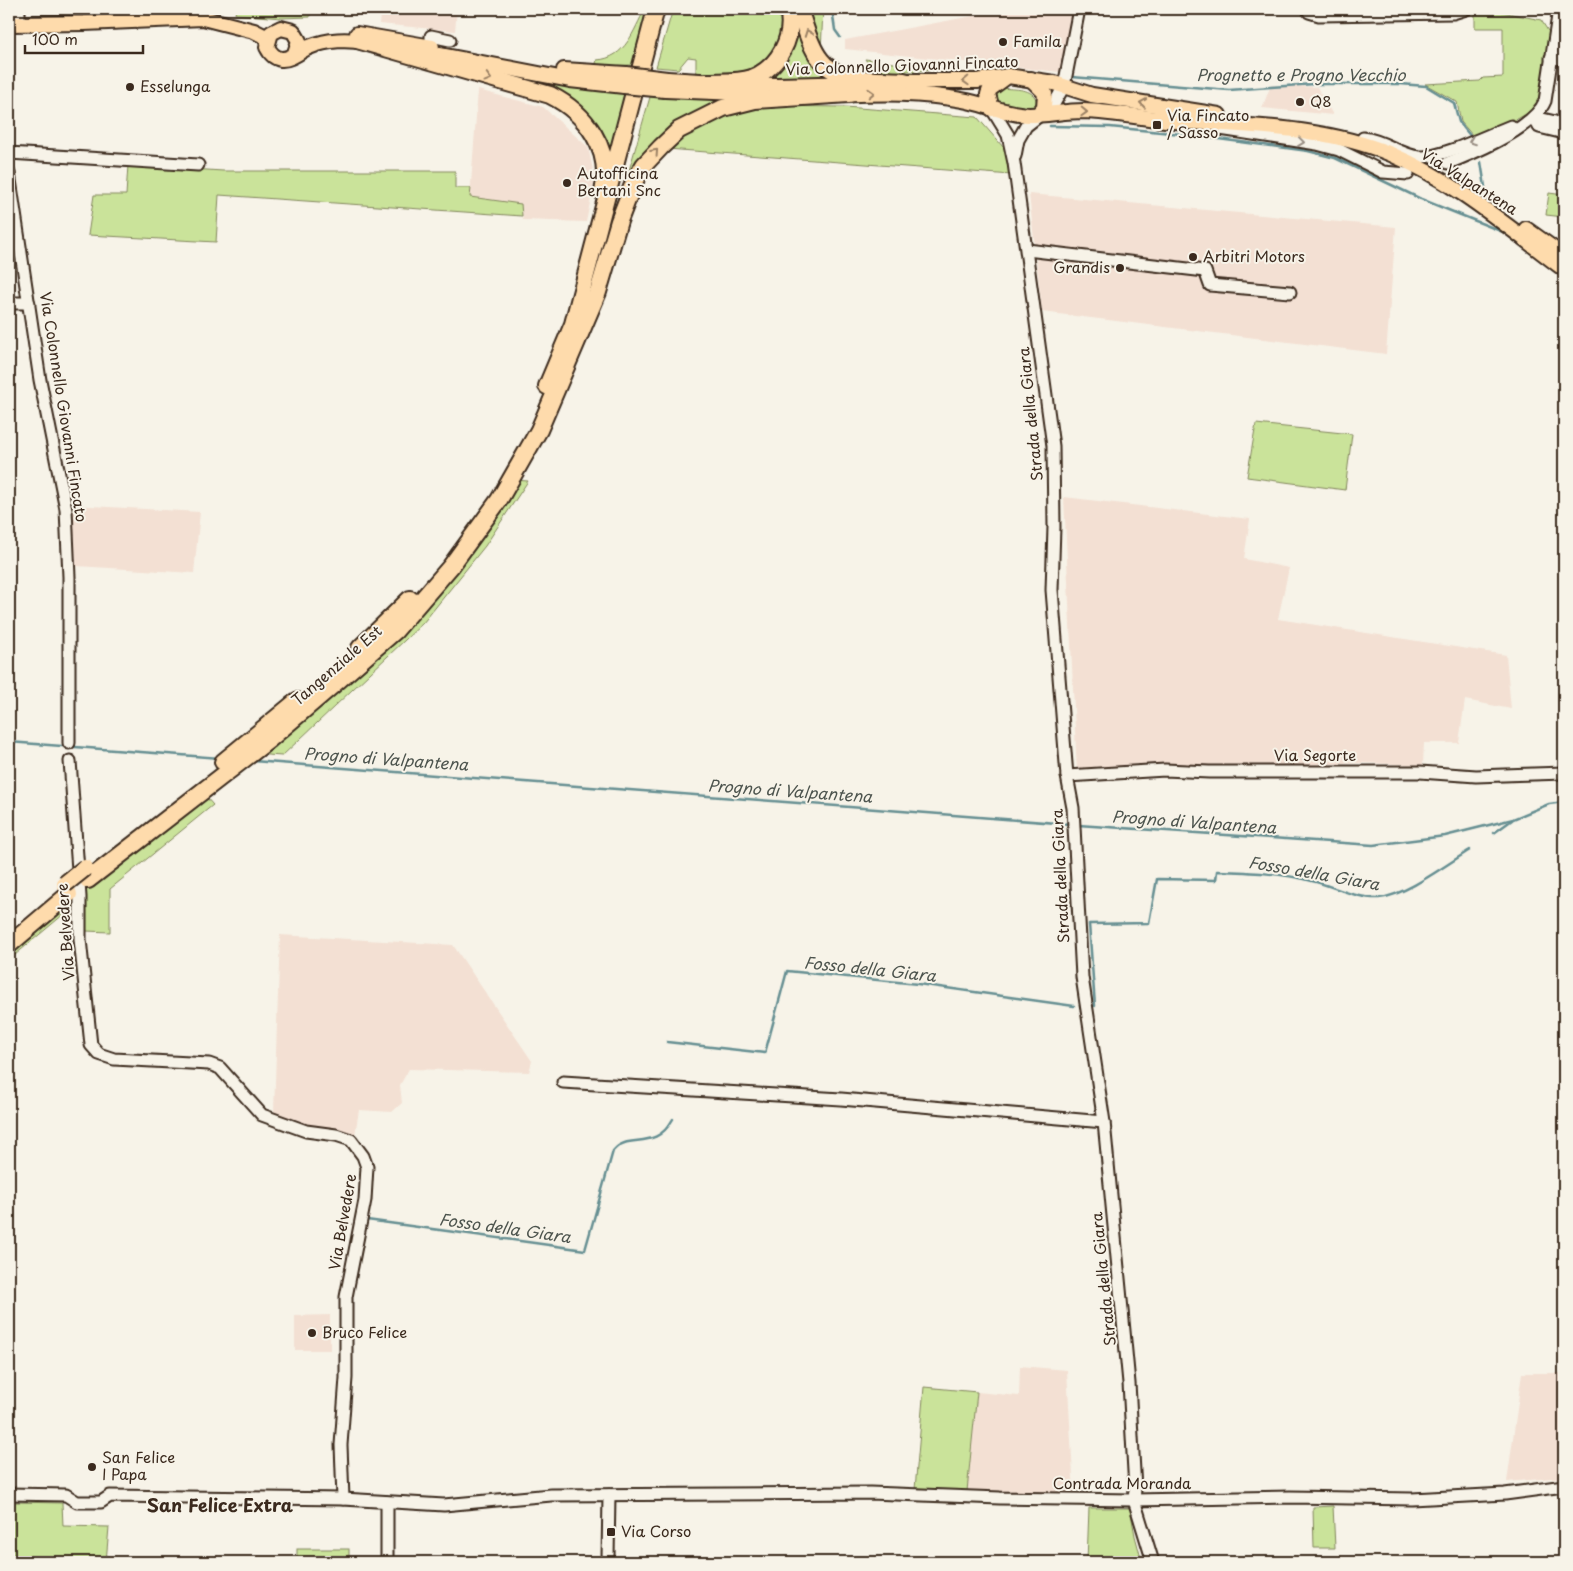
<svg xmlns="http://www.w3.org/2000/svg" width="1573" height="1571" font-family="'Playpen Sans',sans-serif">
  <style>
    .built { fill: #f3e0d3 }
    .green { fill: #cae39a; stroke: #82865c }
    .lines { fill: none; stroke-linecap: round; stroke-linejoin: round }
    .stream { stroke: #668f92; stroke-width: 2.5 }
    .minor-tunnel { stroke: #d1cbc0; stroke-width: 11; stroke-dasharray: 11 5.5; stroke-linecap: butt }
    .minor-casing { stroke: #3b2a1e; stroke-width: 15 }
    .major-casing { stroke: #3b2a1e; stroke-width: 18 }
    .highway-casing { stroke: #3b2a1e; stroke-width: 20 }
    .minor { stroke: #f7f3e8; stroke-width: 11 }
    .major { stroke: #fedbac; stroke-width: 14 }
    .highway { stroke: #fedbac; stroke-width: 16 }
    .major-bridge-casing { stroke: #3b2a1e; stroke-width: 18; stroke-linecap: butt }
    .highway-bridge-casing { stroke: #3b2a1e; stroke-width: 20; stroke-linecap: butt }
    .major-bridge { stroke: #fedbac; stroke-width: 14 }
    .highway-bridge { stroke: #fedbac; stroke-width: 16 }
    .oneway { stroke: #9c8265 }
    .oneway2 { stroke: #998e83 }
    .poi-dot { fill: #3b2a1e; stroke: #f7f3e8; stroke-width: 2 }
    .labels { text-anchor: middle; stroke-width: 4; stroke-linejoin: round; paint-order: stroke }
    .poi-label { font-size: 15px; fill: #3b2a1e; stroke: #f7f3e8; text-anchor: start }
    .street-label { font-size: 15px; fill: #3b2a1e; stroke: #f7f3e8 }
    .water-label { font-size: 16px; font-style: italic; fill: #4d544e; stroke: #f7f3e8 }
    .quarter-label { font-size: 18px; font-weight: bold; fill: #3b2a1e; stroke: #f7f3e8 }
  </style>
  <rect width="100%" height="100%" fill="#f7f3e8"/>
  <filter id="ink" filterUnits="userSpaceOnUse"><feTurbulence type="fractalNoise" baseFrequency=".02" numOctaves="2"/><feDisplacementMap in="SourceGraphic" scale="10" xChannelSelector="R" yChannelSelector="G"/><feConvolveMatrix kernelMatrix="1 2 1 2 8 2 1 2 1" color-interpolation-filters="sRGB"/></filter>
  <g filter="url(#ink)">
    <g class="built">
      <path d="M 381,9 L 457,9 L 455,31 L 379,24 Z"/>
      <path d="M 1010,9 L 1073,9 L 1069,41 L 1060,72 L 845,49 L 845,40 Z"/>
      <path d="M 1271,85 L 1317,87 L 1333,115 L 1262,108 Z"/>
      <path d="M 478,90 L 543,107 L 588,147 L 595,179 L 586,222 L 523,220 L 520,204 L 470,197 Z"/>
      <path d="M 1029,194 L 1396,227 L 1386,354 L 1042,312 Z"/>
      <path d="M 1064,497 L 1250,519 L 1244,559 L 1289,568 L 1278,619 L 1506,655 L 1511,709 L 1465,700 L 1459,743 L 1424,743 L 1423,765 L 1364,763 L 1077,772 Z"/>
      <path d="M 72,505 L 200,512 L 194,573 L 76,566 Z"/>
      <path d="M 280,935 L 453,945 L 532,1061 L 529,1072 L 409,1069 L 400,1085 L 402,1103 L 392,1112 L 359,1110 L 355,1135 L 331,1128 L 301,1125 L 274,1112 Z"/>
      <path d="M 330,1315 L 330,1350 L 295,1350 L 295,1316 Z"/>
      <path d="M 1020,1366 L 1067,1370 L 1074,1494 L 967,1491 L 977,1392 L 1019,1396 Z"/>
      <path d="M 1522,1373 L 1564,1373 L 1564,1477 L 1507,1482 Z"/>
    </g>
    <g class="green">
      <path d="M 236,9 L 310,9 L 310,17 L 281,18 L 235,14 Z"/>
      <path d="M 645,9 L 650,9 L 632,65 L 599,66 L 596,63 L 597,60 C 626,58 633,31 645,9 Z"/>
      <path d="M 673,9 L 782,9 L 783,28 L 779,45 L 757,70 L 740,76 L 701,75 L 696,71 L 696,58 L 688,57 L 678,69 L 656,67 Z"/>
      <path d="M 805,9 L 823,9 L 821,52 Z"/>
      <path d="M 1475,9 L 1501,9 L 1502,12 L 1541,20 L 1548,31 L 1551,32 L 1540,98 L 1531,111 L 1514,121 L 1473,136 L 1461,122 L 1457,102 L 1425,84 L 1480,81 L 1483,78 L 1503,77 L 1503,28 L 1475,28 Z"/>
      <path d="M 794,20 L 839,79 L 759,81 Z"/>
      <path d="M 865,59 L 937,69 L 948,66 L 949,70 L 907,71 L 894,75 L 875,73 Z"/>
      <path d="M 448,62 L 625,94 L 606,170 L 583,115 Z"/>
      <path d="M 1002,88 C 1015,90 1033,87 1037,102 L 1033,108 L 1027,110 L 996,103 L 995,97 Z"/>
      <path d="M 650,97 L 736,100 L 692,117 L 622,195 Z"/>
      <path d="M 761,106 L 845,107 L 977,117 L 1004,148 L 1012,175 L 667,149 L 703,124 Z"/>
      <path d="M 128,165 L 223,171 L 455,171 L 455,188 L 471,188 L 470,197 L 521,204 L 522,216 L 219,195 L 216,242 L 88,235 L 94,195 L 126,195 Z"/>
      <path d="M 1549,193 L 1564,195 L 1564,217 L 1546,215 Z"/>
      <path d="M 1256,424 L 1352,434 L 1345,490 L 1247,477 Z"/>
      <path d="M 514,480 L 528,481 L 485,546 L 423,623 L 282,756 L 253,754 L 336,689 Z"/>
      <path d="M 206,797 L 213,805 L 110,889 L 110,932 L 86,931 L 84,892 Z"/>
      <path d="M 75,893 L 76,904 L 9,960 L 9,946 Z"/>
      <path d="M 924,1387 L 977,1392 L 967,1491 L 915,1489 Z"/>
      <path d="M 13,1502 L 62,1503 L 63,1526 L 109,1527 L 106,1562 L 12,1562 Z"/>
      <path d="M 1333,1506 L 1335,1548 L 1314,1548 L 1313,1507 Z"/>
      <path d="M 1089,1508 L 1130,1508 L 1135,1536 L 1142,1562 L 1087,1562 Z"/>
      <rect x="297" y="1549" width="52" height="13"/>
    </g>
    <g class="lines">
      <g class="stream">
        <path d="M 832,9 L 835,30 L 840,37"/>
        <path d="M 1072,77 L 1229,90 L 1314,84 L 1400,84 L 1426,86 L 1454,103 L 1459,122 L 1472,138"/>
        <path d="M 1050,126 L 1110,127 L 1181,134 L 1308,151 L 1335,158 L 1421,199 L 1503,232"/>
        <path d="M 1481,162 L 1486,193"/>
        <path d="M 9,742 L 220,758"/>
        <path d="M 253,761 L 1070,824"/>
        <path d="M 1078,825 L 1373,845 L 1445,836 L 1513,819 L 1549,804 L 1564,802"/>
        <path d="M 1494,833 L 1512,820"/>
        <path d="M 1095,1006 L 1089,924 L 1149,923 L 1157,879 L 1216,880 L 1217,871 C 1249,872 1281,873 1312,881 C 1333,886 1357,899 1379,898 C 1405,896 1447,864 1470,850"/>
        <path d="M 667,1042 L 765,1053 L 787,971 L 918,984 L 1074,1006"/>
        <path d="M 367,1220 L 585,1250 L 613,1151 C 629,1131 654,1153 673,1119"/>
      </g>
      <path class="minor-tunnel" d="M 1420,171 L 1448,163"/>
      <defs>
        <g id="minor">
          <path d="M 19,9 L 19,23"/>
          <path d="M 1309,12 L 1319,15 L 1453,13 L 1466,9"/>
          <path d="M 431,47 L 431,36 L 450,40"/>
          <path d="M 1551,58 L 1564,59"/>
          <path d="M 992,109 L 1008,135 L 1014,163 L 1053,446 L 1054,527 L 1052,590 L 1067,776 L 1073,808 L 1082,977 L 1104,1122 L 1129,1383 L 1135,1489 L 1134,1500 L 1153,1562"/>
          <path d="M 1534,117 L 1539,127 L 1564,133"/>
          <path d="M 1534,117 L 1564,124"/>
          <path d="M 1220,129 L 1317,144 L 1339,150 L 1383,172 L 1408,174"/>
          <path d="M 1363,138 C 1384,140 1400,155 1419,157 C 1439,159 1490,134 1511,126"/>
          <path d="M 9,153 L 198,165"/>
          <path d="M 1015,156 L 1018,140 L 1026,126 L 1054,104 L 1064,86 L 1079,9"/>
          <path d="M 1448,163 C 1474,153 1534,128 1545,101 L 1559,9"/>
          <path d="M 9,173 L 40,380 L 66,509 L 69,577 L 69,743"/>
          <path d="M 1027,250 L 1205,271 L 1210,285 L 1290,292"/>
          <path d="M 9,303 L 29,303"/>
          <path d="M 70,761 L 80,897 L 80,939 L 91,1045 L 99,1054 L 114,1059 L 209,1064 L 220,1068 L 262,1115 L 306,1131 L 336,1135 L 351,1140 L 363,1156 L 367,1167 L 365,1200 L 346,1297 L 346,1378 L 341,1445 L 343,1499"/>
          <path d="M 1067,776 L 1165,770 L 1209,772 L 1420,772 L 1476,776 L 1564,773"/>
          <path d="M 563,1082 L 841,1099 L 1104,1122"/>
          <path d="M 9,1494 L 66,1495 L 77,1502 L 101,1502 L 110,1496 L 343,1499 L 444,1505 L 551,1495 L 870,1493 L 1000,1498 L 1134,1500 L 1290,1497 L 1412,1499 L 1505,1494 L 1564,1486"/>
          <path d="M 387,1562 L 387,1502"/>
          <path d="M 606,1562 L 608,1558 L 609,1495"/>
        </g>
        <g id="major">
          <path d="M 9,24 L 84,23 L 203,18 L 254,31 L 268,38"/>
          <path d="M 357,34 L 432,47"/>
          <path d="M 420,51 L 570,80 L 624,86"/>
          <path d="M 295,53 L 299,41 L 293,31 L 281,28 L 271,33 L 267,47 C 270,53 274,58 281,59 C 291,60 301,50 309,47 C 329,39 347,39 367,42"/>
          <path d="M 564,70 L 626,74"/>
          <path d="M 667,79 L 716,82"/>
          <path d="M 1031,79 L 1045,93 L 1044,107 L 1038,114"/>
          <path d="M 895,81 L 977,81 L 1008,76 L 1054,83 L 1092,95 L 1219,115"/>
          <path d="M 740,84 L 777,85 L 863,83"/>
          <path d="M 665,90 L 763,94"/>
          <path d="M 839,95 C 880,93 921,92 962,100 C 985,104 1005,114 1029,115 C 1047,115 1065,111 1083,111 C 1114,112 1144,118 1175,121 C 1246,126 1324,126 1391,154 C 1455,181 1509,228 1564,269"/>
          <path d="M 992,109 L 988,94 L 990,89 L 1005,78"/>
          <path d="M 1526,229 L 1564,256"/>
        </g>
        <g id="highway">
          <path d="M 799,9 C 805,25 809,45 820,59 C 837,83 878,79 904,81"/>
          <path d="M 357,40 L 550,95 C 586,113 613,150 603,192"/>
          <path d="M 706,82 C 720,81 738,83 752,78 C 779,67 795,37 788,9"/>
          <path d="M 547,386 L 573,324 L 656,9"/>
          <path d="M 360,648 L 410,599"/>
          <path d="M 223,762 L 297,701"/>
          <path d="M 88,880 L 270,739 L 339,680 L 395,631 L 451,566 L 499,500 L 539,430 L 598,292 L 619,221 L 634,182 L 644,165 L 661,147 L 679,130 L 723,108 L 755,100 L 849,94"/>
          <path d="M 9,945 L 69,894"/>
        </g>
      </defs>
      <use href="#minor" class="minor-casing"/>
      <use href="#major" class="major-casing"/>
      <use href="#highway" class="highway-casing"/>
      <use href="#minor" class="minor"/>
      <use href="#major" class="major"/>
      <use href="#highway" class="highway"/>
      <defs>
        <g id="major-bridge">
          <path d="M 626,74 L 667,79"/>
          <path d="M 624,86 L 665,90"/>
        </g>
        <path id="highway-bridge" d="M 65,884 L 85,868"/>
      </defs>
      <use href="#major-bridge" class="major-bridge-casing"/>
      <use href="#highway-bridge" class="highway-bridge-casing"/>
      <use href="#major-bridge" class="major-bridge"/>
      <use href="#highway-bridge" class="highway-bridge"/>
    </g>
    <defs><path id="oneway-chevron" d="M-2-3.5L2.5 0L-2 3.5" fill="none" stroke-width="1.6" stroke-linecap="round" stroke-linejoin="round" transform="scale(1.25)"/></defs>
    <g class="oneway">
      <use href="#oneway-chevron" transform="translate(808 33) rotate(-110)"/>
      <use href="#oneway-chevron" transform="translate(488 78) rotate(15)"/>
      <use href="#oneway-chevron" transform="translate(966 81) rotate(178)"/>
      <use href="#oneway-chevron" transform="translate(871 93) rotate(-2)"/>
      <use href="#oneway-chevron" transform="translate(1143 103) rotate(-171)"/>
      <use href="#oneway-chevron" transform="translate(1084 112) rotate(2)"/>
      <use href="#oneway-chevron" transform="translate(655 152) rotate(-48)"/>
    </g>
    <g class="oneway2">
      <use href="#oneway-chevron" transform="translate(1472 141) rotate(159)"/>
      <use href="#oneway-chevron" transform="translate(1301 142) rotate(7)"/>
    </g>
  </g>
  <g class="poi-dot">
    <circle cx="1003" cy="42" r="5"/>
    <circle cx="130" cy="87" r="5"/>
    <circle cx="1300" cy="102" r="5"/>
    <rect x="1152" y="120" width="10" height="10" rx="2.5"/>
    <circle cx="567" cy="183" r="5"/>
    <circle cx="1193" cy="257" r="5"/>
    <circle cx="1120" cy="268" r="5"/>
    <circle cx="312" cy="1333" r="5"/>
    <circle cx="92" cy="1467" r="5"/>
    <rect x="606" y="1527" width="10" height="10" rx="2.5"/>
  </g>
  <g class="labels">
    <g class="poi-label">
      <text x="1013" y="47">Famila</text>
      <text x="140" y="92">Esselunga</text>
      <text x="1310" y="107">Q8</text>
      <text x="1167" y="121">Via Fincato<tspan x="1167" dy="17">/ Sasso</tspan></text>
      <text x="577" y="179">Autofficina<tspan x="577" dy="17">Bertani Snc</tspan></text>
      <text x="1203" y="262">Arbitri Motors</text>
      <text x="1110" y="273" text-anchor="end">Grandis</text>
      <text x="322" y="1338">Bruco Felice</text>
      <text x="102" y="1463">San Felice<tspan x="102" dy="17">I Papa</tspan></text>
      <text x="621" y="1537">Via Corso</text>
    </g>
    <g class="street-label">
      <text transform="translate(902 66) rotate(-2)" y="5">Via Colonnello Giovanni Fincato</text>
      <text transform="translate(1469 182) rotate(32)" y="5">Via Valpantena</text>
      <text transform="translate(63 407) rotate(81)" y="5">Via Colonnello Giovanni Fincato</text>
      <text transform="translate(1031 414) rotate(-96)" y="5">Strada della Giara</text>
      <text transform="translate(337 666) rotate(-41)" y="5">Tangenziale Est</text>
      <text x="1315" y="761">Via Segorte</text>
      <text transform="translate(1061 876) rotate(-93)" y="5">Strada della Giara</text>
      <text transform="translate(66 932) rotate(-94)" y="5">Via Belvedere</text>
      <text transform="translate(343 1222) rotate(-80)" y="5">Via Belvedere</text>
      <text transform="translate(1104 1279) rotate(-96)" y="5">Strada della Giara</text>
      <text x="1122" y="1489">Contrada Moranda</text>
    </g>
    <g class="water-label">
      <text x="1301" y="81">Prognetto e Progno Vecchio</text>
      <text transform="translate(386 759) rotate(4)" y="6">Progno di Valpantena</text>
      <text transform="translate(790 791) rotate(4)" y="6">Progno di Valpantena</text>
      <text transform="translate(1194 822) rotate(4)" y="6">Progno di Valpantena</text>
      <text transform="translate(1314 873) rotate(10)" y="6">Fosso della Giara</text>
      <text transform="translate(870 969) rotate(6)" y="6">Fosso della Giara</text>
      <text transform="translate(505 1228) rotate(8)" y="6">Fosso della Giara</text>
    </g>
    <g class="quarter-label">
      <text x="220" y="1512">San Felice Extra</text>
    </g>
  </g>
  <rect width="1573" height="1571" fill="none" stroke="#f7f3e8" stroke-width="30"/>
  <rect x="15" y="15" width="1543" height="1541" fill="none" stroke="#3b2a1e" stroke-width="2" filter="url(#ink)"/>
  <path d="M25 45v8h118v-8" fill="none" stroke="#3b2a1e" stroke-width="2.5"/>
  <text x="32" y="45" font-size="15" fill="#3b2a1e" stroke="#f7f3e8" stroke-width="4" paint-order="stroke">100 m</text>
</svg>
